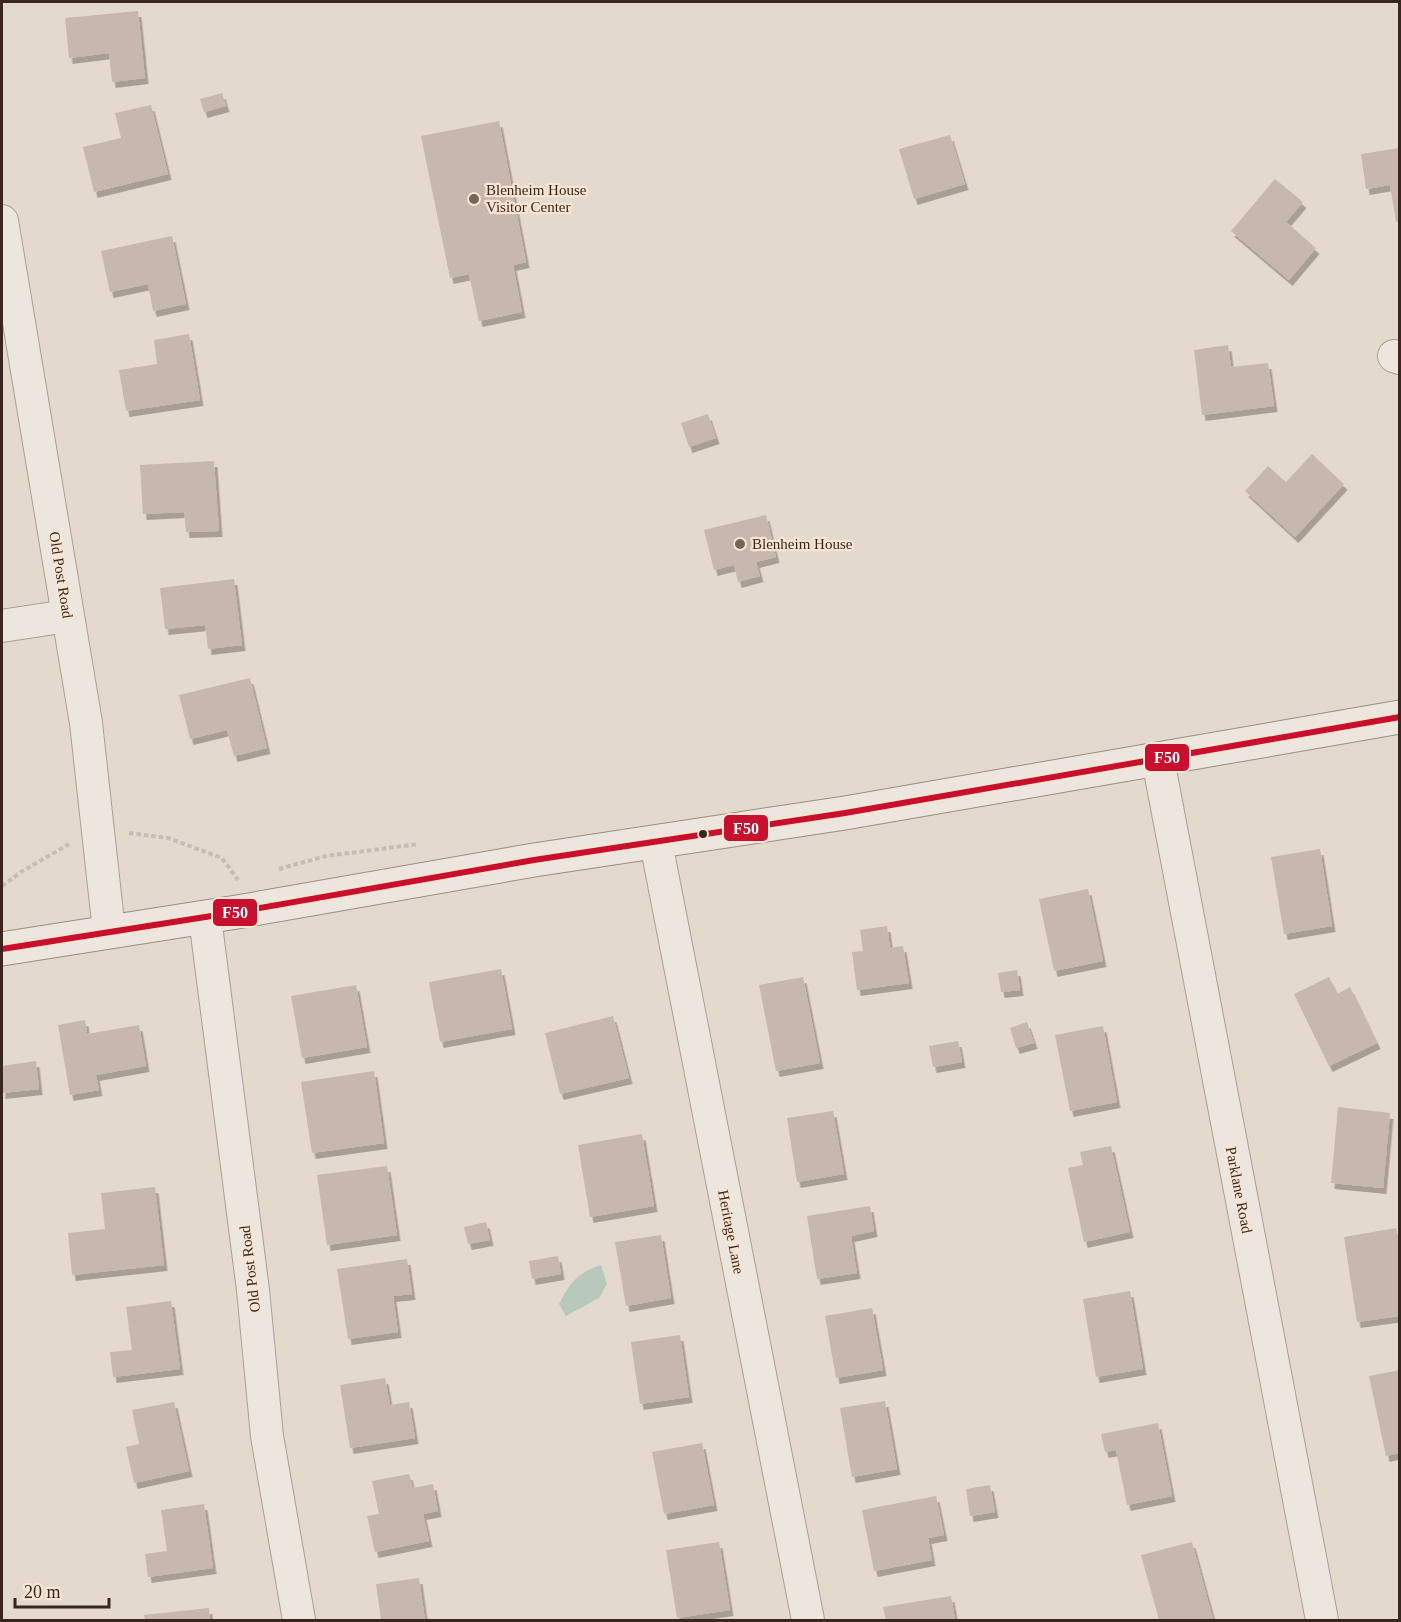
<svg xmlns="http://www.w3.org/2000/svg" width="1401" height="1622" font-family="'Times New Roman',serif">
  <style>
    .water { fill: #b8c8bc }
    .building { fill: #c8b7ae; filter: url(#shadow) }
    .lines { fill: none; stroke-linecap: round; stroke-linejoin: round }
    .street-casing { stroke: #aa9f96; stroke-width: 34 }
    .secondary-casing { stroke: #998e86; stroke-width: 35 }
    .path { stroke: #c5bcb5; stroke-width: 4; stroke-dasharray: 4.5 3; stroke-linecap: butt }
    .street { stroke: #ece6de; stroke-width: 32 }
    .secondary { stroke: #ece6de; stroke-width: 33 }
    .bus-1-casing { stroke: #f6e5d3; stroke-width: 10 }
    .bus-1 { stroke: #c8102e; stroke-width: 6 }
    .poi-dot { fill: #75655b; stroke: #f6e5d3; stroke-width: 2 }
    .bus-dot { fill: #39261e; stroke: #f6e5d3; stroke-width: 2 }
    .labels { text-anchor: middle; stroke-width: 4.5; stroke-linejoin: round; paint-order: stroke }
    .poi-label { font-size: 15px; fill: #39261e; stroke: #f6e5d3; text-anchor: start }
    .street-label { font-size: 15px; fill: #39261e; stroke: #f6e5d3 }
    .line-badge { stroke: #f6e5d3; stroke-width: 2 }
    .badge-label { font-size: 16px; text-anchor: middle; font-weight: bold; fill: #fff }
  </style>
  <defs>
    <filter id="shadow"><feDropShadow dx="3.5" dy="6" stdDeviation="0" flood-color="#0004"/></filter>
  </defs>
  <rect width="100%" height="100%" fill="#e4d9cd"/>
  <path class="water" d="M 601,1265 L 607,1284 L 599,1298 L 566,1316 L 559,1304 C 569,1284 578,1272 601,1265 Z"/>
  <g class="building">
    <path d="M 138,11 L 145,78 L 112,82 L 109,53 L 69,58 L 65,18 Z"/>
    <path d="M 222,93 L 226,106 L 204,112 L 200,99 Z"/>
    <path d="M 151,105 L 168,174 L 94,192 L 83,147 L 121,138 L 115,113 Z"/>
    <path d="M 499,121 L 526,262 L 513,265 L 522,312 L 479,321 L 469,274 L 450,278 L 421,136 Z"/>
    <path d="M 950,135 L 965,184 L 914,199 L 899,149 Z"/>
    <path d="M 1400,148 L 1400,221 L 1396,222 L 1390,185 L 1366,189 L 1361,154 Z"/>
    <path d="M 1275,179 L 1303,202 L 1286,222 L 1316,248 L 1289,280 L 1231,231 Z"/>
    <path d="M 172,236 L 186,304 L 153,311 L 148,284 L 110,292 L 101,251 Z"/>
    <path d="M 189,334 L 200,400 L 126,411 L 119,370 L 157,364 L 154,340 Z"/>
    <path d="M 1228,345 L 1231,367 L 1268,363 L 1274,406 L 1202,415 L 1194,350 Z"/>
    <path d="M 708,414 L 716,438 L 689,447 L 681,423 Z"/>
    <path d="M 1312,454 L 1344,484 L 1295,537 L 1245,491 L 1268,466 L 1286,482 Z"/>
    <path d="M 214,461 L 219,531 L 186,532 L 184,512 L 143,514 L 140,465 Z"/>
    <path d="M 766,515 L 776,557 L 756,562 L 760,576 L 738,582 L 734,565 L 714,570 L 704,530 Z"/>
    <path d="M 234,579 L 242,645 L 208,649 L 205,625 L 165,629 L 160,588 Z"/>
    <path d="M 250,678 L 267,748 L 234,756 L 227,730 L 190,739 L 179,695 Z"/>
    <path d="M 1320,849 L 1332,926 L 1284,934 L 1271,857 Z"/>
    <path d="M 1088,889 L 1103,961 L 1054,971 L 1039,899 Z"/>
    <path d="M 887,926 L 890,948 L 903,946 L 909,983 L 857,990 L 852,952 L 863,951 L 860,930 Z"/>
    <path d="M 501,969 L 512,1029 L 440,1042 L 429,982 Z"/>
    <path d="M 1017,970 L 1020,990 L 1001,992 L 998,973 Z"/>
    <path d="M 803,977 L 820,1063 L 776,1071 L 759,985 Z"/>
    <path d="M 1329,977 L 1337,994 L 1350,987 L 1377,1043 L 1329,1066 L 1294,994 Z"/>
    <path d="M 356,985 L 367,1047 L 302,1058 L 291,996 Z"/>
    <path d="M 613,1016 L 629,1078 L 560,1094 L 545,1033 Z"/>
    <path d="M 85,1020 L 87,1034 L 139,1025 L 146,1066 L 96,1075 L 99,1090 L 70,1095 L 58,1025 Z"/>
    <path d="M 1027,1022 L 1034,1043 L 1016,1048 L 1010,1028 Z"/>
    <path d="M 1103,1026 L 1117,1102 L 1070,1111 L 1055,1035 Z"/>
    <path d="M 958,1041 L 962,1062 L 933,1067 L 929,1046 Z"/>
    <path d="M 36,1061 L 39,1089 L 2,1093 L 2,1066 Z"/>
    <path d="M 374,1071 L 384,1143 L 312,1153 L 301,1082 Z"/>
    <path d="M 1338,1107 L 1390,1113 L 1383,1188 L 1331,1183 Z"/>
    <path d="M 833,1111 L 844,1174 L 797,1182 L 787,1118 Z"/>
    <path d="M 642,1134 L 654,1206 L 590,1217 L 578,1145 Z"/>
    <path d="M 1111,1146 L 1130,1232 L 1084,1242 L 1068,1168 L 1083,1165 L 1080,1152 Z"/>
    <path d="M 387,1166 L 397,1235 L 327,1245 L 317,1175 Z"/>
    <path d="M 155,1187 L 164,1265 L 72,1275 L 68,1233 L 105,1229 L 101,1193 Z"/>
    <path d="M 870,1206 L 874,1231 L 851,1236 L 857,1273 L 817,1279 L 807,1216 Z"/>
    <path d="M 486,1222 L 490,1240 L 468,1244 L 464,1227 Z"/>
    <path d="M 1396,1228 L 1400,1248 L 1400,1316 L 1357,1322 L 1344,1237 Z"/>
    <path d="M 661,1235 L 671,1298 L 626,1306 L 615,1242 Z"/>
    <path d="M 558,1256 L 561,1274 L 532,1279 L 529,1261 Z"/>
    <path d="M 407,1259 L 412,1294 L 393,1296 L 398,1332 L 348,1339 L 337,1269 Z"/>
    <path d="M 1130,1291 L 1143,1369 L 1096,1377 L 1083,1299 Z"/>
    <path d="M 171,1301 L 180,1369 L 113,1377 L 110,1352 L 132,1350 L 126,1307 Z"/>
    <path d="M 872,1308 L 883,1370 L 836,1378 L 825,1316 Z"/>
    <path d="M 680,1335 L 689,1397 L 640,1404 L 631,1342 Z"/>
    <path d="M 1400,1370 L 1400,1453 L 1386,1456 L 1369,1376 Z"/>
    <path d="M 385,1378 L 390,1405 L 409,1402 L 415,1438 L 350,1448 L 340,1385 Z"/>
    <path d="M 885,1401 L 897,1469 L 852,1477 L 840,1408 Z"/>
    <path d="M 174,1402 L 189,1471 L 134,1483 L 126,1447 L 139,1444 L 132,1410 Z"/>
    <path d="M 1158,1423 L 1172,1496 L 1127,1505 L 1116,1450 L 1105,1452 L 1101,1434 Z"/>
    <path d="M 702,1443 L 714,1505 L 664,1514 L 652,1452 Z"/>
    <path d="M 409,1474 L 413,1488 L 433,1484 L 438,1511 L 423,1514 L 429,1541 L 375,1552 L 367,1516 L 379,1514 L 372,1481 Z"/>
    <path d="M 990,1485 L 995,1512 L 970,1516 L 966,1489 Z"/>
    <path d="M 936,1496 L 944,1535 L 928,1538 L 932,1560 L 874,1571 L 862,1510 Z"/>
    <path d="M 204,1504 L 213,1568 L 148,1577 L 145,1554 L 167,1551 L 161,1510 Z"/>
    <path d="M 719,1542 L 730,1610 L 677,1618 L 666,1550 Z"/>
    <path d="M 1192,1542 L 1213,1619 L 1159,1620 L 1141,1555 Z"/>
    <path d="M 419,1578 L 425,1620 L 381,1620 L 376,1584 Z"/>
    <path d="M 951,1596 L 955,1620 L 886,1620 L 883,1607 Z"/>
    <path d="M 209,1608 L 210,1620 L 145,1620 L 144,1615 Z"/>
  </g>
  <g class="lines">
    <defs>
      <g id="street">
        <path d="M 2,221 L 86,723 L 109,931"/>
        <path d="M 1394,356 L 1400,358"/>
        <path d="M 2,626 L 67,616"/>
        <path d="M 1158,760 L 1322,1620"/>
        <path d="M 656,843 L 808,1620"/>
        <path d="M 205,918 L 253,1290 L 267,1436 L 299,1620"/>
      </g>
      <path id="secondary" d="M 2,949 L 237,912 L 534,860 L 845,813 L 1400,717"/>
    </defs>
    <use href="#street" class="street-casing"/>
    <use href="#secondary" class="secondary-casing"/>
    <g class="path">
      <path d="M 129,833 L 168,838 L 222,858 L 238,880"/>
      <path d="M 279,869 L 326,856 L 419,844"/>
      <path d="M 2,886 L 21,872 L 69,844"/>
    </g>
    <use href="#street" class="street"/>
    <use href="#secondary" class="secondary"/>
    <defs>
      <path id="bus-1" d="M 2,949 L 237,912 L 534,860 L 845,813 L 1400,717"/>
    </defs>
    <use href="#bus-1" class="bus-1-casing"/>
    <use href="#bus-1" class="bus-1"/>
  </g>
  <g class="poi-dot">
    <circle cx="474" cy="199" r="6"/>
    <circle cx="740" cy="544" r="6"/>
  </g>
  <circle class="bus-dot" cx="703" cy="834" r="5"/>
  <g class="labels">
    <g class="poi-label">
      <text x="486" y="195">Blenheim House<tspan x="486" dy="17">Visitor Center</tspan></text>
      <text x="752" y="549">Blenheim House</text>
    </g>
    <g class="street-label">
      <text transform="translate(61 575) rotate(81)" y="5">Old Post Road</text>
      <text transform="translate(1239 1190) rotate(79)" y="5">Parklane Road</text>
      <text transform="translate(731 1232) rotate(79)" y="5">Heritage Lane</text>
      <text transform="translate(250 1269) rotate(-97)" y="5">Old Post Road</text>
    </g>
  </g>
  <g class="line-badge">
    <rect x="1144" y="743" width="46" height="29" rx="6" fill="#c8102e"/>
    <rect x="723" y="814" width="46" height="28" rx="6" fill="#c8102e"/>
    <rect x="212" y="898" width="46" height="29" rx="6" fill="#c8102e"/>
  </g>
  <g class="badge-label">
    <text x="1167" y="763">F50</text>
    <text x="746" y="834">F50</text>
    <text x="235" y="918">F50</text>
  </g>
  <rect width="1401" height="1622" fill="none" stroke="#39261e" stroke-width="6"/>
  <path d="M15 1598v9h94v-9" fill="none" stroke="#39261e" stroke-width="3"/>
  <text x="24" y="1598" font-size="18" fill="#39261e" stroke="#f6e5d3" stroke-width="4.5" paint-order="stroke">20 m</text>
</svg>
